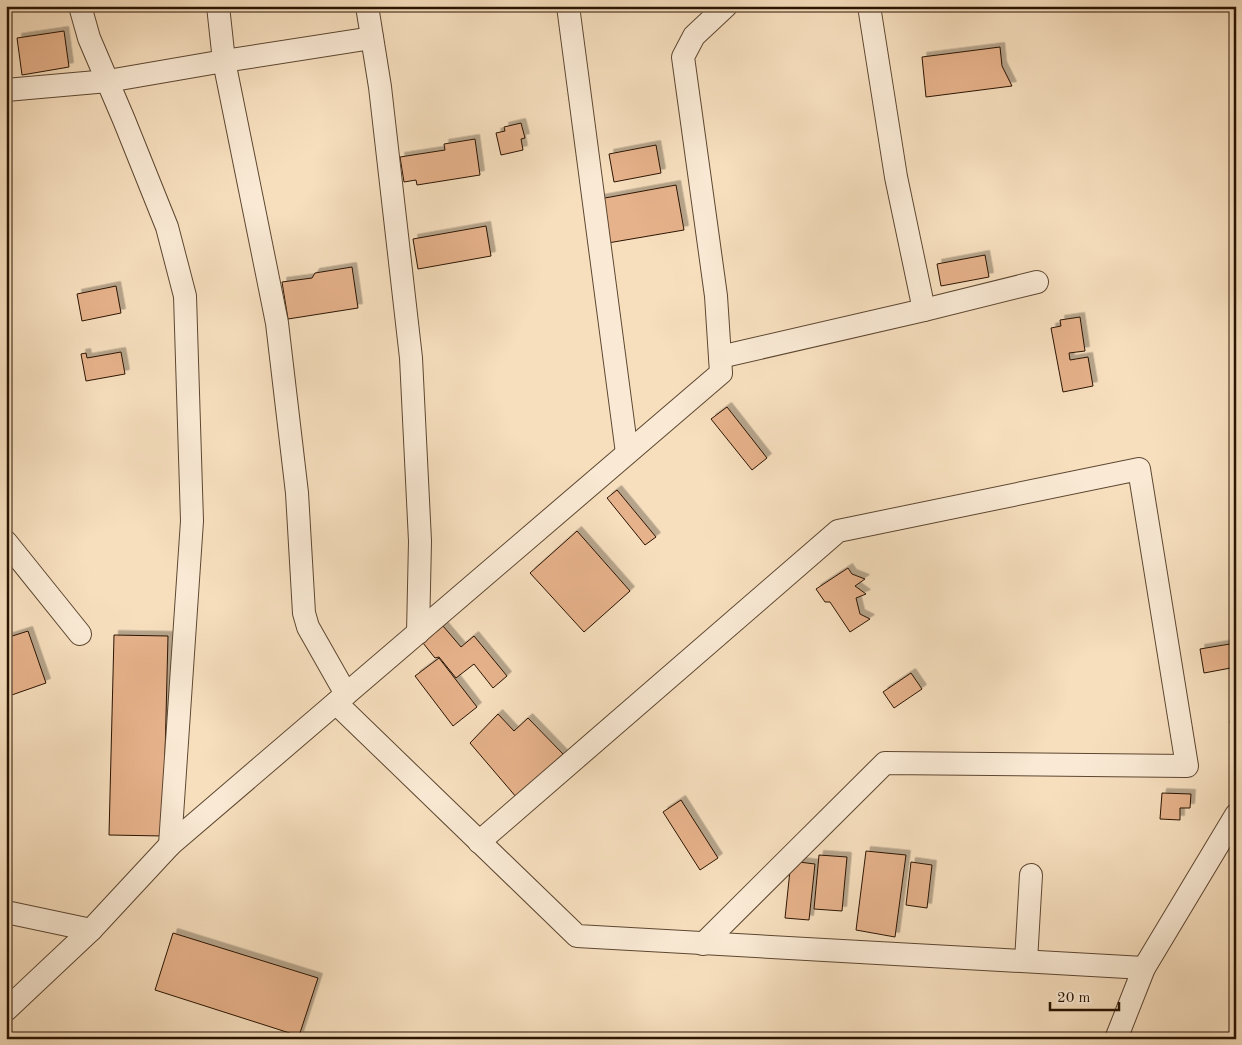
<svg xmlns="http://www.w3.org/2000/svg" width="1242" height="1045" font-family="'Old Standard TT',serif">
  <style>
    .building { fill: #e6b28b; stroke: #2a1402; filter: url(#shadow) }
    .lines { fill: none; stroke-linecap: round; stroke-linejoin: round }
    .minor-casing { stroke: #5d4731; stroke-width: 24 }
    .minor { stroke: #faead5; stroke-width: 22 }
  </style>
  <defs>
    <filter id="shadow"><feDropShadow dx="4.5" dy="-4.5" stdDeviation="0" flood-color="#0004"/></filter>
  </defs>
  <rect width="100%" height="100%" fill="#f7dfbe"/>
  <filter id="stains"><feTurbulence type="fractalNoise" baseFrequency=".004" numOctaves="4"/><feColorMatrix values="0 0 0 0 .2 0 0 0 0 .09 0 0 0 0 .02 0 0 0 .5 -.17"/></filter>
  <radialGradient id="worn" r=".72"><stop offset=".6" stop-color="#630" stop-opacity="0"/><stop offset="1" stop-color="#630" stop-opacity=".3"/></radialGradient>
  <g class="building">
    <path d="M 64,31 L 69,67 L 22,75 L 17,38 Z"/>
    <path d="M 1000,47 L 1002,66 L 1012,86 L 926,97 L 922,57 Z"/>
    <path d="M 521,123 L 525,138 L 521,139 L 523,150 L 501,155 L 496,133 L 505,131 L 504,127 Z"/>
    <path d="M 475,139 L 480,175 L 417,185 L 416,180 L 404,182 L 400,157 L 445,150 L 444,144 Z"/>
    <path d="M 656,145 L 661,173 L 614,182 L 609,154 Z"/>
    <path d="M 676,185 L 684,230 L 602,244 L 594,200 Z"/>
    <path d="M 486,226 L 491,256 L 418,269 L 413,239 Z"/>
    <path d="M 985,255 L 989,277 L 941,286 L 937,264 Z"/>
    <path d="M 352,267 L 358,308 L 288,319 L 282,282 L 312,278 L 315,273 Z"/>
    <path d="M 116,286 L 121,313 L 82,321 L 77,294 Z"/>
    <path d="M 1080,317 L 1085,351 L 1069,353 L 1070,360 L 1088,357 L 1093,386 L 1063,392 L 1051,328 L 1061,326 L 1060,320 Z"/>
    <path d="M 121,352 L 125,374 L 86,381 L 81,354 L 86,353 L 87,358 Z"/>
    <path d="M 727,407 L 767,458 L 752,470 L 711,419 Z"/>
    <path d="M 617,490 L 656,537 L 645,545 L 607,498 Z"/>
    <path d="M 577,531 L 630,591 L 584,632 L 530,573 Z"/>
    <path d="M 848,568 L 852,574 L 865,579 L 855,586 L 866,594 L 856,598 L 860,614 L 870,619 L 850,632 L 830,602 L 825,602 L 816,589 Z"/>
    <path d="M 443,626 L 461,647 L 474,636 L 507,676 L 493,688 L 474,664 L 456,678 L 439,657 L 435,658 L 423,643 Z"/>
    <path d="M 28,631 L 46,683 L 6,697 L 6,638 Z"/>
    <path d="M 114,635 L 168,636 L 163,836 L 109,835 Z"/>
    <path d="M 1236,643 L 1236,667 L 1204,673 L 1200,649 Z"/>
    <path d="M 439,658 L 477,707 L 453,726 L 415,676 Z"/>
    <path d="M 911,673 L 922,689 L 894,708 L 883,692 Z"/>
    <path d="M 498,714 L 514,731 L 528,718 L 563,754 L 517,798 L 470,743 Z"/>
    <path d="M 1236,720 L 1236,749 L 1235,749 L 1230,721 Z"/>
    <path d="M 1162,793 L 1191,794 L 1190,808 L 1180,808 L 1180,820 L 1160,819 Z"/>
    <path d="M 681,800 L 718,858 L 700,870 L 663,812 Z"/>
    <path d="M 866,851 L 906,855 L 895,937 L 856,930 Z"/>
    <path d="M 819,855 L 847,857 L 842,911 L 814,909 Z"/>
    <path d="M 791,861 L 815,864 L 809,920 L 785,918 Z"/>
    <path d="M 911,862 L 932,865 L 927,908 L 906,905 Z"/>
    <path d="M 173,933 L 318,978 L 299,1036 L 155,990 Z"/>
  </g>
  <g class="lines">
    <defs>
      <g id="minor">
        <path d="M 80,6 L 89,38 L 124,120 L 167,227 L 185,296 L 192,521 L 170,845"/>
        <path d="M 218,6 L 224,61 L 277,323 L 297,493 L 304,613 L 308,627 L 346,694"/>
        <path d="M 367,6 L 380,87 L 411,358 L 420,541 L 418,633"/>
        <path d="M 568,6 L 627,453"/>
        <path d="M 869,6 L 896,177 L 924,310"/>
        <path d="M 6,90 L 108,81 L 224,61 L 372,38"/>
        <path d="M 720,357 L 924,310 L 1037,282"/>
        <path d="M 6,542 L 80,634"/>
        <path d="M 336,703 L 577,936 L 1144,968"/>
        <path d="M 479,842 L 838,531 L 1139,469 L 1187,766 L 885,763 L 703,944"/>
        <path d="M 6,912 L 91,930"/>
        <path d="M 1026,961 L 1031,875"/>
        <path d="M 6,1010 L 91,930 L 170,845 L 721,373 L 716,296 L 683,57 L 694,36 L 726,6"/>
        <path d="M 1116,1039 L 1144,968 L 1236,815"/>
      </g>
    </defs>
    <use href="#minor" class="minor-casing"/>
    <use href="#minor" class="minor"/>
  </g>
  <rect width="1242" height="1045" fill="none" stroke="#f7dfbe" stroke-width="25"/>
  <rect x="8" y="8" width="1227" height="1030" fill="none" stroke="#2a1402" stroke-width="2.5"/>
  <rect x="12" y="12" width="1217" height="1020" fill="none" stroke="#2a1402"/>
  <path d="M1050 1002v8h69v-8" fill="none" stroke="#2a1402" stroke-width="2.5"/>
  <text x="1057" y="1002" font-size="15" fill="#2a1402" stroke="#faead5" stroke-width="4" paint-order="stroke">20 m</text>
  <rect width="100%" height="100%" filter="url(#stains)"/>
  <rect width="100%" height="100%" fill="url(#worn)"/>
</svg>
